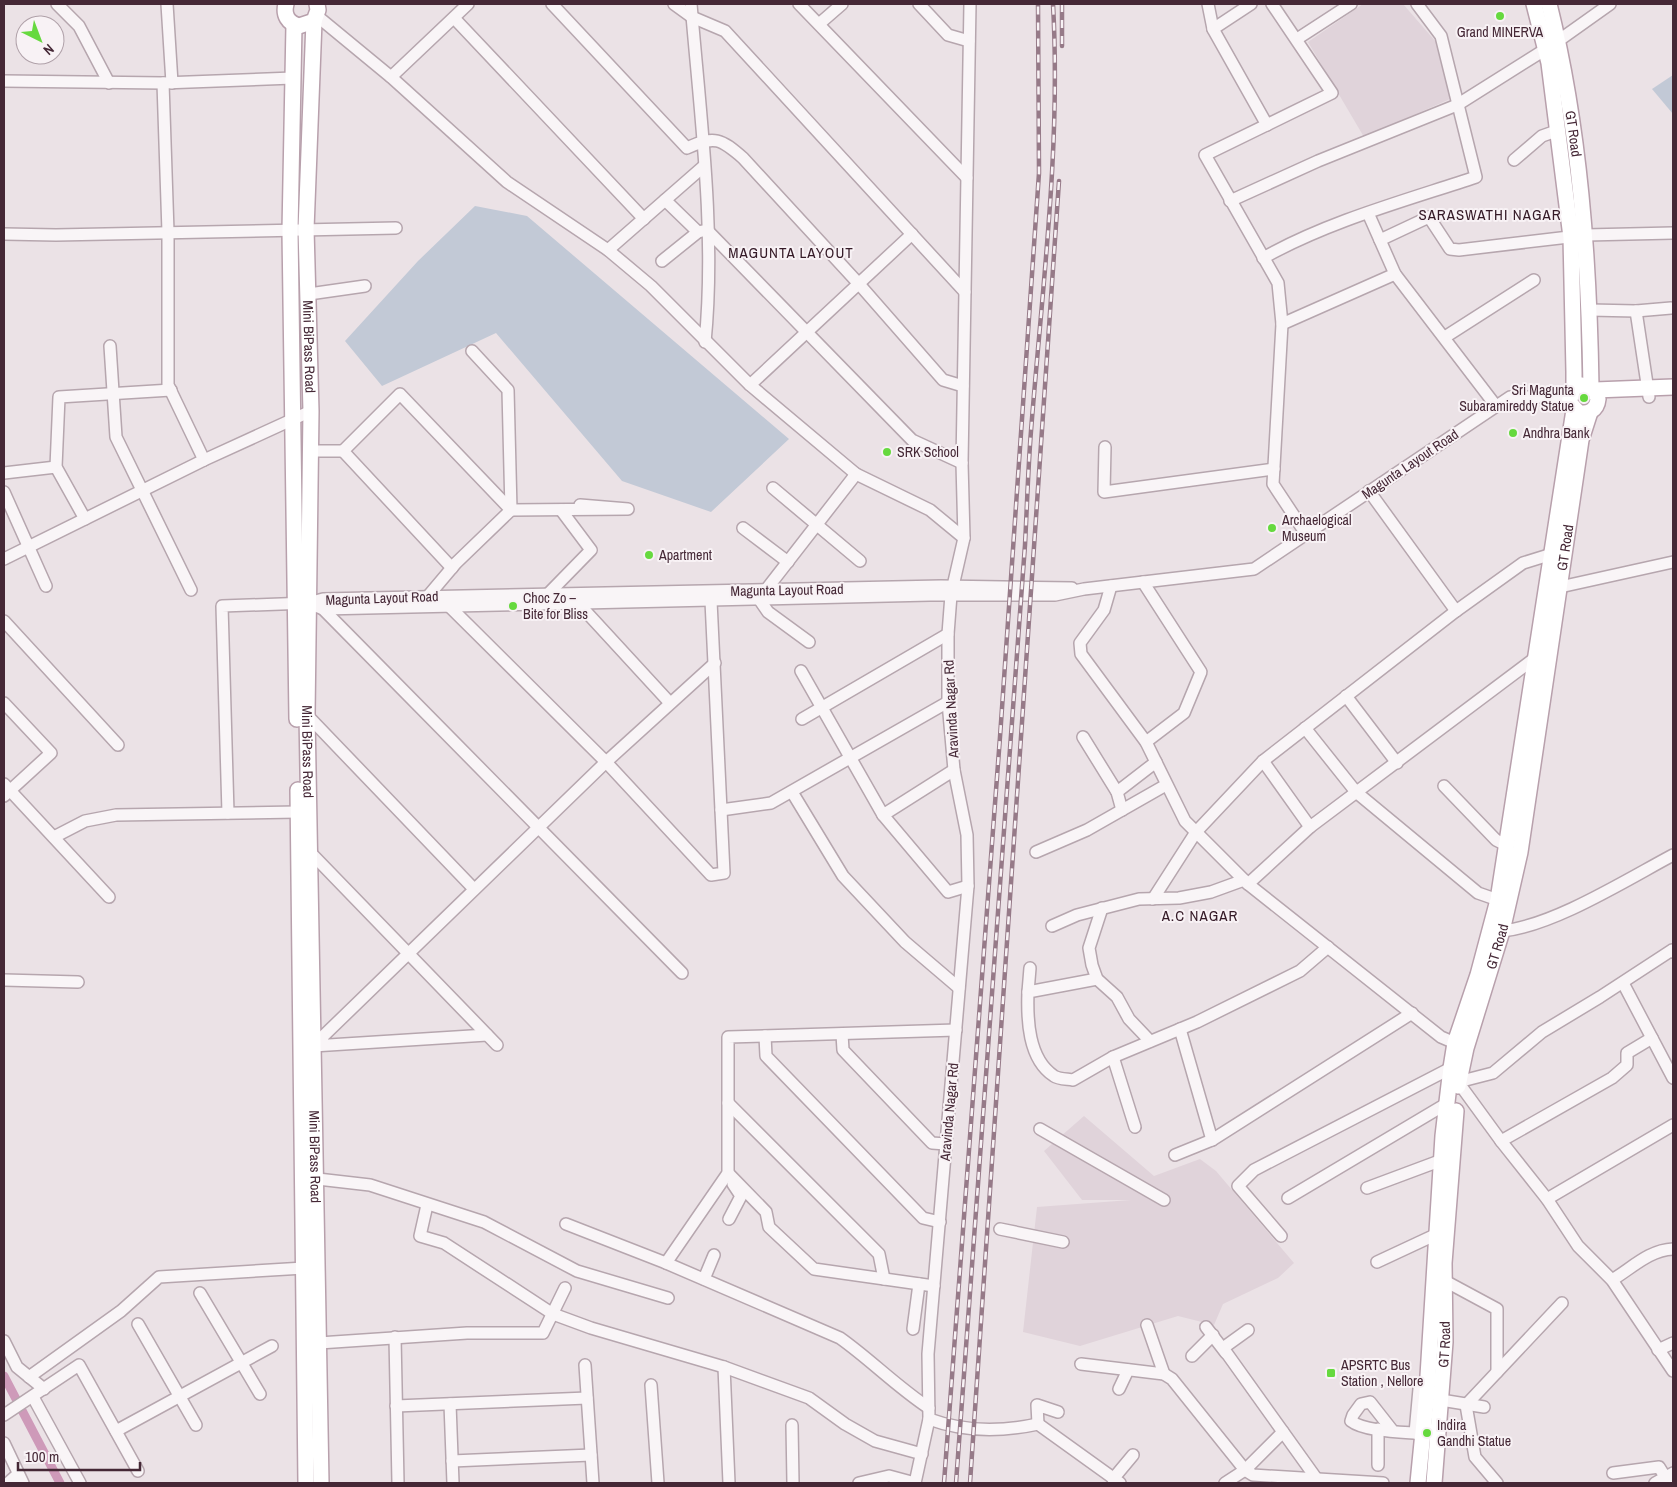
<svg xmlns="http://www.w3.org/2000/svg" width="1677" height="1487" font-family="'Archivo Narrow',sans-serif">
  <style>
    .built { fill: #e0d3da }
    .green { fill: #c2c9d6 }
    .lines { fill: none; stroke-linecap: round; stroke-linejoin: round }
    .canal { stroke: #ce9ab9; stroke-width: 9 }
    .minor-casing { stroke: #b6a6ae; stroke-width: 14 }
    .major-casing { stroke: #b8a0ac; stroke-width: 18 }
    .minor { stroke: #f9f5f7; stroke-width: 11 }
    .major { stroke: #fff; stroke-width: 15 }
    .rail-casing { stroke: #967a88; stroke-width: 4.5 }
    .rail { stroke: #f8f2f5; stroke-width: 2.5; stroke-dasharray: 8; stroke-linecap: butt }
    .poi-dot { fill: #66d93e; stroke: #f8f2f5; stroke-width: 2 }
    .labels { text-anchor: middle; stroke-width: 4; stroke-linejoin: round; paint-order: stroke }
    .poi-label { font-size: 14px; fill: #452836; stroke: #f8f2f5; text-anchor: start }
    .street-label { font-size: 14px; fill: #452836; stroke: #f8f2f5 }
    .neighbourhood-label { font-size: 15px; letter-spacing: 1px; fill: #351a27; stroke: #f8f2f5 }
  </style>
  <rect width="100%" height="100%" fill="#ebe2e6"/>
  <g class="built">
    <path d="M 1363,4 L 1403,4 L 1436,42 L 1450,99 L 1364,137 L 1308,42 Z"/>
    <path d="M 1084,1116 L 1154,1176 L 1200,1159 L 1216,1171 L 1294,1263 L 1278,1278 L 1223,1304 L 1214,1325 L 1178,1316 L 1080,1346 L 1023,1332 L 1037,1207 L 1131,1200 L 1082,1200 L 1044,1151 Z"/>
  </g>
  <g class="green">
    <path d="M 1673,75 L 1673,114 L 1652,89 Z"/>
    <path d="M 475,206 L 527,216 L 789,439 L 711,512 L 622,481 L 496,333 L 382,386 L 345,341 L 418,261 Z"/>
  </g>
  <g class="lines">
    <path class="canal" d="M 4,1376 L 60,1483"/>
    <defs>
      <g id="minor">
        <path d="M 57,4 L 79,26 L 109,83"/>
        <path d="M 167,4 L 172,83"/>
        <path d="M 552,4 L 687,148 C 715,135 721,139 743,158 L 859,284 L 943,380 L 963,386"/>
        <path d="M 674,4 L 692,17 L 725,31 L 965,292"/>
        <path d="M 691,4 C 700,113 716,233 705,342"/>
        <path d="M 799,4 L 967,178"/>
        <path d="M 919,4 L 948,35 L 969,41"/>
        <path d="M 1208,4 L 1213,29 L 1267,125"/>
        <path d="M 1272,4 L 1332,93 L 1205,155 L 1278,283 L 1282,324 L 1273,484 L 1306,534"/>
        <path d="M 317,16 L 391,77 L 507,182 L 608,250 L 651,286 L 750,385 L 856,474 L 930,510 L 964,538"/>
        <path d="M 454,18 L 644,219"/>
        <path d="M 819,24 L 842,4"/>
        <path d="M 1213,29 L 1251,4"/>
        <path d="M 1297,39 L 1351,4"/>
        <path d="M 1558,41 L 1610,4"/>
        <path d="M 391,77 L 468,4"/>
        <path d="M 4,81 L 163,83 L 293,78"/>
        <path d="M 163,83 L 168,232 L 168,385 L 204,460"/>
        <path d="M 1514,160 L 1542,136 L 1559,130"/>
        <path d="M 1230,201 L 1318,161 L 1457,105 L 1546,49"/>
        <path d="M 1368,213 L 1395,274 L 1496,406"/>
        <path d="M 698,232 L 707,230 L 912,440 L 962,463"/>
        <path d="M 4,234 L 56,235 L 396,228"/>
        <path d="M 1380,240 L 1429,217 L 1450,249 L 1459,250 L 1586,235 L 1673,233"/>
        <path d="M 608,250 L 704,166"/>
        <path d="M 1263,258 C 1329,221 1404,201 1476,177 L 1441,36 L 1417,4"/>
        <path d="M 662,261 L 698,232 L 665,200"/>
        <path d="M 309,294 L 365,286"/>
        <path d="M 1590,310 L 1636,311 L 1671,308"/>
        <path d="M 1636,311 L 1649,397"/>
        <path d="M 1282,324 L 1395,274"/>
        <path d="M 1445,337 L 1534,280"/>
        <path d="M 110,346 L 116,437 L 191,590"/>
        <path d="M 750,385 L 912,234"/>
        <path d="M 1105,447 L 1104,492 L 1274,469"/>
        <path d="M 310,451 L 343,451"/>
        <path d="M 4,473 L 56,467"/>
        <path d="M 773,488 L 860,561"/>
        <path d="M 1369,491 L 1456,611"/>
        <path d="M 4,492 L 46,586"/>
        <path d="M 85,519 L 56,467 L 59,397 L 171,390"/>
        <path d="M 743,528 L 788,562"/>
        <path d="M 4,559 L 204,460 L 311,411"/>
        <path d="M 452,568 L 343,451 L 400,394 L 511,510 L 628,509 L 580,505"/>
        <path d="M 1143,582 L 1201,672 L 1184,713 L 1146,742"/>
        <path d="M 953,586 L 964,538 L 962,463 L 970,4"/>
        <path d="M 1111,586 L 1104,610 L 1080,643 L 1081,654 L 1146,742 L 1185,821 L 1248,884 L 1441,1037 L 1455,1043"/>
        <path d="M 1553,586 L 1560,587 L 1673,562"/>
        <path d="M 765,591 L 856,474"/>
        <path d="M 549,593 L 591,550 L 561,510"/>
        <path d="M 429,595 L 456,563 L 511,510 L 508,390 L 472,351"/>
        <path d="M 951,595 L 948,634 L 948,702 L 954,770 L 967,835 L 968,886 L 928,1354 L 929,1419 C 964,1432 1001,1432 1038,1424 L 1120,1483"/>
        <path d="M 759,599 L 768,612 L 809,642"/>
        <path d="M 308,603 L 323,609 L 930,595 L 1055,595 L 1084,589 L 1254,569 L 1510,397 L 1569,397"/>
        <path d="M 578,603 L 670,703"/>
        <path d="M 448,605 L 606,762 L 711,875 L 724,873 L 711,601"/>
        <path d="M 323,609 L 682,973"/>
        <path d="M 4,621 L 118,745"/>
        <path d="M 801,671 L 883,815 L 948,892 L 968,886"/>
        <path d="M 1346,696 L 1397,763"/>
        <path d="M 4,703 L 51,753 L 4,796"/>
        <path d="M 307,715 L 474,889"/>
        <path d="M 802,719 L 948,634"/>
        <path d="M 1305,728 L 1356,792 L 1478,893 L 1498,900"/>
        <path d="M 1083,737 L 1117,792 L 1122,810"/>
        <path d="M 1263,761 L 1310,827"/>
        <path d="M 4,784 L 109,897"/>
        <path d="M 1444,786 L 1496,840 L 1508,846"/>
        <path d="M 792,792 L 843,876 L 905,942 L 959,988"/>
        <path d="M 1117,792 L 1156,762"/>
        <path d="M 721,810 L 771,803 L 948,702"/>
        <path d="M 228,813 L 222,606 L 308,603 L 323,599 L 941,586 L 1072,588"/>
        <path d="M 883,815 L 954,770"/>
        <path d="M 54,837 L 85,821 L 116,815 L 298,812"/>
        <path d="M 310,852 L 497,1045"/>
        <path d="M 1036,852 L 1087,830 L 1166,785"/>
        <path d="M 1248,884 L 1310,827 L 1535,658"/>
        <path d="M 1153,899 L 1196,832 L 1263,761 L 1456,611 L 1523,563 L 1552,554"/>
        <path d="M 1102,908 L 1089,948 L 1092,965 L 1097,979 L 1117,997 L 1129,1019 L 1150,1041"/>
        <path d="M 1052,926 L 1077,915 L 1139,899 L 1179,898 L 1211,892 L 1244,880"/>
        <path d="M 1502,931 C 1553,926 1626,880 1673,855"/>
        <path d="M 1673,952 L 1672,950 L 1600,997 L 1542,1032 L 1493,1073 L 1458,1082 L 1501,1141 L 1547,1199 L 1578,1246 L 1612,1280 L 1673,1371"/>
        <path d="M 1097,979 L 1028,992 C 1027,1019 1028,1059 1054,1076 C 1058,1079 1067,1079 1073,1080 L 1113,1057 L 1197,1022 L 1300,971 L 1328,947"/>
        <path d="M 4,980 L 78,982"/>
        <path d="M 1623,983 L 1673,1078"/>
        <path d="M 1028,992 L 1030,968"/>
        <path d="M 1180,1029 L 1212,1140"/>
        <path d="M 842,1034 L 843,1050 L 932,1143 L 946,1144"/>
        <path d="M 487,1035 L 313,1046 L 606,762 L 715,663"/>
        <path d="M 765,1036 L 766,1056 L 923,1218 L 940,1222"/>
        <path d="M 1113,1057 L 1135,1127"/>
        <path d="M 728,1103 L 879,1254 L 884,1279"/>
        <path d="M 1040,1129 L 1164,1200"/>
        <path d="M 1501,1141 L 1612,1078 L 1627,1065 L 1627,1053 L 1652,1038"/>
        <path d="M 1175,1155 L 1212,1140 L 1412,1013"/>
        <path d="M 728,1173 L 766,1212 L 769,1227 L 814,1269 L 934,1286"/>
        <path d="M 309,1178 L 370,1185 L 484,1222 L 577,1271 L 668,1298"/>
        <path d="M 1367,1188 L 1442,1160"/>
        <path d="M 1288,1198 L 1446,1104"/>
        <path d="M 1547,1199 L 1673,1125"/>
        <path d="M 427,1205 L 420,1236 L 444,1243 L 553,1314 L 591,1328 L 724,1367 L 809,1398 L 845,1424 L 875,1441 L 922,1454"/>
        <path d="M 729,1219 L 741,1196 L 733,1184"/>
        <path d="M 566,1224 L 666,1263 L 840,1338 C 871,1360 897,1387 929,1408"/>
        <path d="M 1000,1229 L 1063,1242"/>
        <path d="M 1281,1236 L 1238,1186 L 1254,1170 L 1451,1068"/>
        <path d="M 1377,1262 L 1437,1234"/>
        <path d="M 666,1263 L 728,1173 L 728,1037 L 956,1030"/>
        <path d="M 704,1279 L 714,1255"/>
        <path d="M 1612,1280 C 1632,1268 1649,1250 1673,1249"/>
        <path d="M 1445,1281 L 1497,1309 L 1497,1372"/>
        <path d="M 200,1293 L 260,1394"/>
        <path d="M 138,1324 L 196,1425"/>
        <path d="M 1147,1325 L 1164,1374"/>
        <path d="M 1206,1327 L 1226,1353"/>
        <path d="M 913,1329 L 919,1284"/>
        <path d="M 1248,1330 L 1223,1348 L 1316,1478"/>
        <path d="M 395,1337 L 398,1483"/>
        <path d="M 4,1341 L 17,1367 L 44,1389"/>
        <path d="M 319,1343 L 467,1333 L 543,1333 L 565,1288"/>
        <path d="M 1658,1350 L 1673,1343"/>
        <path d="M 1192,1356 L 1213,1335"/>
        <path d="M 1081,1364 L 1164,1374 L 1172,1379 L 1245,1470 L 1253,1475 L 1383,1483"/>
        <path d="M 585,1365 L 593,1483"/>
        <path d="M 724,1367 L 729,1483"/>
        <path d="M 29,1377 L 121,1311 L 159,1277 L 304,1268"/>
        <path d="M 651,1385 L 658,1483"/>
        <path d="M 1119,1389 L 1128,1370"/>
        <path d="M 33,1397 L 80,1483"/>
        <path d="M 1441,1400 L 1484,1407"/>
        <path d="M 450,1404 L 453,1483"/>
        <path d="M 396,1406 L 587,1398"/>
        <path d="M 4,1415 L 79,1365 L 138,1471"/>
        <path d="M 1038,1424 L 1037,1405 L 1058,1412"/>
        <path d="M 792,1425 L 793,1483"/>
        <path d="M 1378,1429 L 1378,1465"/>
        <path d="M 1392,1430 L 1370,1402 L 1361,1404 L 1353,1415 L 1351,1421 C 1365,1432 1406,1432 1424,1434"/>
        <path d="M 116,1431 L 272,1346"/>
        <path d="M 1415,1433 L 1419,1389"/>
        <path d="M 4,1443 L 23,1483"/>
        <path d="M 452,1461 L 591,1455"/>
        <path d="M 1613,1473 L 1659,1467 L 1669,1483"/>
        <path d="M 1113,1479 L 1133,1455"/>
        <path d="M 8,1483 L 18,1474"/>
        <path d="M 859,1483 L 889,1476 L 915,1483"/>
        <path d="M 915,1483 L 929,1419"/>
        <path d="M 1225,1483 L 1245,1470 L 1283,1432"/>
        <path d="M 1497,1483 L 1475,1457 L 1466,1405 L 1562,1303"/>
        <path d="M 1655,1483 L 1673,1473"/>
      </g>
      <g id="major">
        <path d="M 286,4 C 283,15 288,23 299,26 L 314,21 L 318,10 L 317,4"/>
        <path d="M 1534,4 L 1549,63 L 1571,237 L 1574,372 L 1574,388 L 1569,402 L 1578,412 C 1588,415 1597,410 1598,399 L 1595,390 L 1582,385 L 1574,388"/>
        <path id="s1" d="M 1549,4 C 1580,129 1589,259 1591,387"/>
        <path id="s2" d="M 314,21 L 306,229 L 311,411 L 307,715 L 321,1483"/>
        <path d="M 294,25 L 290,231 L 297,719"/>
        <path d="M 1595,390 L 1673,387"/>
        <path d="M 298,790 L 306,1483"/>
        <path id="s3" d="M 1458,1086 L 1466,1048 L 1502,931 L 1520,852 L 1581,440 L 1590,412"/>
        <path d="M 1418,1483 L 1427,1392 L 1443,1136 L 1451,1068 L 1455,1043 L 1478,975 L 1498,900 L 1574,410"/>
        <path id="s4" d="M 1434,1483 L 1445,1342 L 1444,1263 L 1456,1111"/>
      </g>
    </defs>
    <use href="#minor" class="minor-casing"/>
    <use href="#major" class="major-casing"/>
    <use href="#minor" class="minor"/>
    <use href="#major" class="major"/>
    <defs>
      <g id="rail">
        <path d="M 1062,4 L 1062,46"/>
        <path d="M 944,1483 L 1000,737 L 1039,173 L 1038,4"/>
        <path d="M 956,1483 L 1025,545 C 1027,507 1028,469 1031,431 C 1042,289 1061,147 1053,4"/>
        <path d="M 970,1483 L 1059,181"/>
      </g>
    </defs>
    <use href="#rail" class="rail-casing"/>
    <use href="#rail" class="rail"/>
  </g>
  <g class="poi-dot">
    <circle cx="1500" cy="16" r="5"/>
    <circle cx="1584" cy="398" r="5"/>
    <circle cx="1513" cy="433" r="5"/>
    <circle cx="887" cy="452" r="5"/>
    <circle cx="1272" cy="528" r="5"/>
    <circle cx="649" cy="555" r="5"/>
    <circle cx="513" cy="606" r="5"/>
    <rect x="1326" y="1368" width="10" height="10" rx="2.5"/>
    <circle cx="1427" cy="1433" r="5"/>
  </g>
  <g class="labels">
    <g class="poi-label">
      <text x="1500" y="37" text-anchor="middle">Grand MINERVA</text>
      <text x="1574" y="395" text-anchor="end">Sri Magunta<tspan x="1574" dy="16">Subaramireddy Statue</tspan></text>
      <text x="1523" y="438">Andhra Bank</text>
      <text x="897" y="457">SRK School</text>
      <text x="1282" y="525">Archaelogical<tspan x="1282" dy="16">Museum</tspan></text>
      <text x="659" y="560">Apartment</text>
      <text x="523" y="603">Choc Zo –<tspan x="523" dy="16">Bite for Bliss</tspan></text>
      <text x="1341" y="1370">APSRTC Bus<tspan x="1341" dy="16">Station , Nellore</tspan></text>
      <text x="1437" y="1430">Indira<tspan x="1437" dy="16">Gandhi Statue</tspan></text>
    </g>
    <g class="street-label">
      <text dy="5" stroke="none"><textPath href="#s1" startOffset="132">GT Road</textPath></text>
      <text dy="5" stroke="none"><textPath href="#s2" startOffset="326">Mini BiPass Road</textPath></text>
      <text transform="translate(1410 464) rotate(-34)" y="5">Magunta Layout Road</text>
      <text dy="5" stroke="none"><textPath href="#s3" startOffset="550">GT Road</textPath></text>
      <text transform="translate(787 590) rotate(-1)" y="5">Magunta Layout Road</text>
      <text transform="translate(382 598) rotate(-2)" y="5">Magunta Layout Road</text>
      <text transform="translate(951 709) rotate(-93)" y="5">Aravinda Nagar Rd</text>
      <text dy="5" stroke="none"><textPath href="#s2" startOffset="731">Mini BiPass Road</textPath></text>
      <text dy="5" stroke="none"><textPath href="#s3" startOffset="145">GT Road</textPath></text>
      <text transform="translate(949 1112) rotate(-85)" y="5">Aravinda Nagar Rd</text>
      <text dy="5" stroke="none"><textPath href="#s2" startOffset="1136">Mini BiPass Road</textPath></text>
      <text dy="5" stroke="none"><textPath href="#s4" startOffset="139">GT Road</textPath></text>
    </g>
    <g class="neighbourhood-label">
      <text x="1490" y="220">SARASWATHI NAGAR</text>
      <text x="791" y="258">MAGUNTA LAYOUT</text>
      <text x="1200" y="921">A.C NAGAR</text>
    </g>
  </g>
  <rect width="1677" height="1487" fill="none" stroke="#452836" stroke-width="10"/>
  <g transform="translate(40 40) rotate(138)"><circle r="24" fill="#f8f2f5" stroke="#b0a1a9"/>
  <path d="M0-4L9 19L0 12L-9 19Z" fill="#66d93e"/>
  <text y="-8" font-size="14" font-weight="bold" text-anchor="middle" fill="#452836">N</text>
  </g>
  <path d="M18 1462v8h122v-8" fill="none" stroke="#452836" stroke-width="2.5"/>
  <text x="25" y="1462" font-size="15" fill="#452836" stroke="#f8f2f5" stroke-width="4" paint-order="stroke">100 m</text>
</svg>
